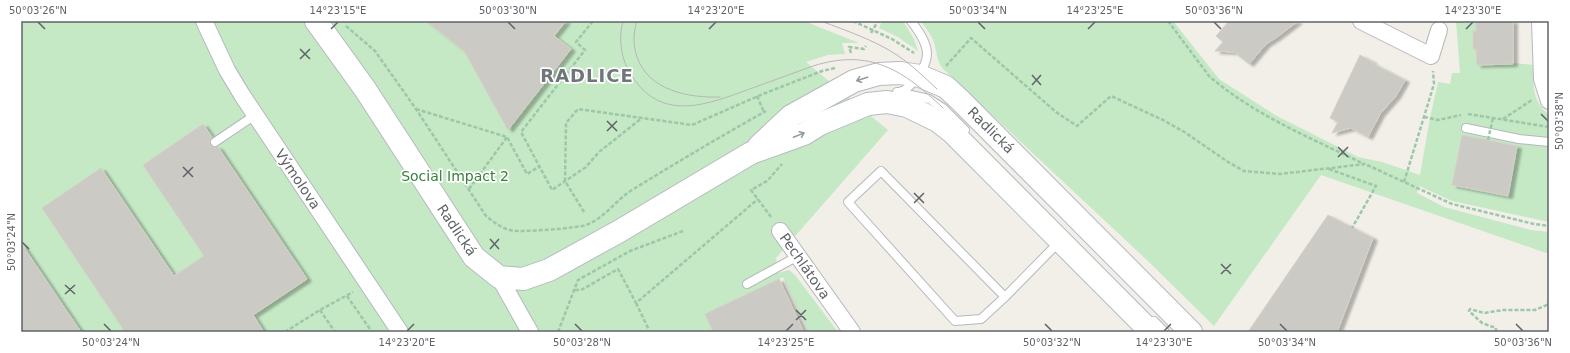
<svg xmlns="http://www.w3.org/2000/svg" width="1570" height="353" font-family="'DejaVu Sans',sans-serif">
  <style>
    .green { fill: #c5e8c5; fill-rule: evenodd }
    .building { fill: #cccac5; stroke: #d6d1c6; filter: url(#shadow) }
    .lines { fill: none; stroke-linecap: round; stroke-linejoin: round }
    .lane-casing { stroke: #b5b8bc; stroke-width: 10 }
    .street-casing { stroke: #b5b8bc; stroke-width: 18 }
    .secondary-casing { stroke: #b6babf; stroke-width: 24 }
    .path { stroke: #9cc7a9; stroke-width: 2.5; stroke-dasharray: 4 2; stroke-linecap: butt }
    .lane { stroke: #fff; stroke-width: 8 }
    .street { stroke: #fff; stroke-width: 16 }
    .secondary { stroke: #fff; stroke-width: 22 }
    .tram { stroke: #b6b7b8; stroke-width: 1 }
    .path-bridge { stroke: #9cc7a9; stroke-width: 2.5; stroke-dasharray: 4 2; stroke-linecap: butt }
    .oneway { stroke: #979a9d }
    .ticks { fill: none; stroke: #5f6368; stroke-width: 1.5 }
    .labels { text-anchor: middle; stroke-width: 3.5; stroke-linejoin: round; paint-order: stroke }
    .street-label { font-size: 14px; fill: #5f6368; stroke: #fff }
    .park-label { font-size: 14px; fill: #348238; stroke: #fff }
    .district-label { font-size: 18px; font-weight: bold; letter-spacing: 1px; fill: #70757a; stroke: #fff }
    .neatline { fill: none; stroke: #5f6368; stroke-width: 1.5 }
    .ticks-label { font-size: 10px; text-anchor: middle; fill: #5f6368 }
  </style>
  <defs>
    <filter id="shadow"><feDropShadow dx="4.5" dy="2.5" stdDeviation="1" flood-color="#0004"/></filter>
  </defs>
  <rect width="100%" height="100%" fill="#f1efe8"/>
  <g class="green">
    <path d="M 21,21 L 755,21 L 757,23 L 758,21 L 804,21 L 859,43 L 842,43 L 845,54 L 828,55 L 806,62 L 888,130 L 776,258 L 778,273 L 789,270 L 795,275 L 838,332 L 809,332 L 783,277 L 779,279 L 805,332 L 21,332 Z"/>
    <path d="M 882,21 L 903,21 L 914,39 L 918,51 L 898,37 L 879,28 Z"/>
    <path d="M 920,21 L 1173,21 L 1219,79 L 1275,115 L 1358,157 L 1382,162 L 1420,175 L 1430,118 L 1438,82 L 1450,84 L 1452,73 L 1460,73 L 1456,21 L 1476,21 L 1476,31 L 1473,31 L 1473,48 L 1476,49 L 1477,65 L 1513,64 L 1513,63 L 1533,65 C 1534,87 1531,99 1549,115 L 1549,222 L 1452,201 L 1419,186 L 1417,193 L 1444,207 L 1531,230 L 1549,232 L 1549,254 L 1321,175 L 1214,326 L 1149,262 L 943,69 C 936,60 937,52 934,42 C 931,34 926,28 920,21 ZM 1462,135 L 1517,146 L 1508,196 L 1452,185 Z"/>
  </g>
  <g class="building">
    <path d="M 426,21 L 566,21 L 554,36 L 571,49 L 508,130 L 464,51 Z"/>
    <path d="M 1229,21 L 1298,21 L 1277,37 L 1266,44 L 1249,64 L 1234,52 L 1215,51 L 1223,42 L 1216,36 Z"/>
    <path d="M 1476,21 L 1513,21 L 1513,64 L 1477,65 L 1476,49 L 1473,49 L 1473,31 L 1476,31 Z"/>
    <path d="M 1360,55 L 1373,62 L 1372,63 L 1405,80 L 1396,96 L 1380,114 L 1368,137 L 1351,128 L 1332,133 L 1338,122 L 1330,118 Z"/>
    <path d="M 203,124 L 212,137 L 210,140 L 210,145 L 213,147 L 218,147 L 307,279 L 253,315 L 264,332 L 125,332 L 42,208 L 101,168 L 174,276 L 204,256 L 143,165 Z"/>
    <path d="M 1462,135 L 1517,146 L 1508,196 L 1452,185 Z"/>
    <path d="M 1328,215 L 1373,238 L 1337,332 L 1248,332 Z"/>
    <path d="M 21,243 L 81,332 L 21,332 Z"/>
    <path d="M 779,279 L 804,332 L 713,332 L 705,314 Z"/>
  </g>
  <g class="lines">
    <defs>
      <g id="lane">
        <path d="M 897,92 L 929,99 L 943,108 L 965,130"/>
        <path d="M 899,92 C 911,90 927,66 927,54 C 927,42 918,30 911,21"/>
        <path d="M 1466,128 L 1519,139 L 1549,142"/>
        <path d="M 215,142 L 255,115"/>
        <path d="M 747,284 L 798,256"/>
        <path d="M 1005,297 L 981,319 L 955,321 L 848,202 L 881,171 L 1005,297 L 1060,241"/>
        <path d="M 1154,321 L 1165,332"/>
      </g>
      <g id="street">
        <path d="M 204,21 L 227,70 L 242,95 L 400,332"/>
        <path d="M 1361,21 L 1431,56 L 1439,30"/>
        <path d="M 1540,21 L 1542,79 L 1549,101"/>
        <path d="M 780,231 L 852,332"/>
        <path d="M 499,277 L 530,332"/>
      </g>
      <g id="secondary">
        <path d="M 316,21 L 365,89 L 474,257 L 499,277 L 523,279 L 549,270 L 618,232 L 751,153 L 804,134 L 820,124 L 868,104 L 887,102 L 907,106 L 938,121 L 952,132 L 1151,332"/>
        <path d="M 759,146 L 791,116 L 854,81 L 879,74 L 900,73 L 920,76 L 946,87 L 960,100 L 1191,332"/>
      </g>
    </defs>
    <use href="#lane" class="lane-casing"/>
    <use href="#street" class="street-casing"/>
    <use href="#secondary" class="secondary-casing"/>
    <g class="path">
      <path d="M 593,21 L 576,42 L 585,50 L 521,132 L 552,190 L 586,167 L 599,152 L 642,118"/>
      <path d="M 853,21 L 892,39 L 914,53"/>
      <path d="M 1168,21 L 1209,76 C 1254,115 1311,138 1364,164"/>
      <path d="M 346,26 L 375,51 L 416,109 L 486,216 C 494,222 501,228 510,230 C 519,233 577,228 586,225 C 605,218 616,200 632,190 C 676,163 721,136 766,111"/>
      <path d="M 871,33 L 878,21"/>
      <path d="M 851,53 L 849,47 L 864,49 L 866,46"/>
      <path d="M 946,66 L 971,38 L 1056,112 L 1077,126 L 1111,96 L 1163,120 L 1186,133 L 1228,162 L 1244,171 L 1280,174 L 1365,164 L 1452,204 L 1534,224 L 1549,226"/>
      <path d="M 757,96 L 764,112"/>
      <path d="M 416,109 L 507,137 L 527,174 L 540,166"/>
      <path d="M 1468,114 L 1549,127"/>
      <path d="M 1424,117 L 1438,120 L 1461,115"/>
      <path d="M 1503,119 L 1532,100"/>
      <path d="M 1329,169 L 1376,186 L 1352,228"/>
      <path d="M 1404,182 L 1434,84 L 1433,71"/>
      <path d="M 469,189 L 507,137"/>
      <path d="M 584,212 L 565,181 L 566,123 L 578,109 L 692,125 L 763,94 L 822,71 L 835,68"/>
      <path d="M 771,217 L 751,190 L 767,181 L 782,164"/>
      <path d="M 575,290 L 581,290 L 618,269 L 636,303 L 758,199"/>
      <path d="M 347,296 L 372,332"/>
      <path d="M 636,303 L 649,330"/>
      <path d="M 320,310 L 335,332"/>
      <path d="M 285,332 L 320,310 L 353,292"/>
      <path d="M 558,332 L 578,280 L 630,251 L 683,231"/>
      <path d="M 1496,332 L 1496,328 L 1482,323 L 1469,311 L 1470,309 L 1484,313 L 1503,310 L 1535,310 L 1549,304"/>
    </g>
    <use href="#lane" class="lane"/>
    <use href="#street" class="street"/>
    <use href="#secondary" class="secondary"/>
    <g class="tram">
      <path d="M 623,21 C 618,40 621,60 632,76 C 661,122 706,105 747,90 C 769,82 791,74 813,66 C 870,48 903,70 943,108"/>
      <path d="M 637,21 C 633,33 633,45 637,57 C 649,91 689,98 720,97"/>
      <path d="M 821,21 C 847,31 874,40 897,55 C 912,65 924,77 937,89"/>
    </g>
    <path class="path-bridge" d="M 1488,140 L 1493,118"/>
  </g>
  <defs><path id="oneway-shaft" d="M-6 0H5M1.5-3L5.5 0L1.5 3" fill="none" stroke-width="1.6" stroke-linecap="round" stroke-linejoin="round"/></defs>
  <g class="oneway">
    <use href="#oneway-shaft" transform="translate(862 79) rotate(162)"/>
    <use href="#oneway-shaft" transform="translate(799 135) rotate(-22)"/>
  </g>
  <path class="ticks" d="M 38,22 L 45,29M 508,22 L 515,29M 978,22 L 985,29M 1214,22 L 1221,29M 331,29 L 338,22M 709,29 L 716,22M 1088,29 L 1095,22M 1466,29 L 1473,22M 300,49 L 310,59M 300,59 L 310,49M 1032,75 L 1041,85M 1032,85 L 1041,75M 1541,114 L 1548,121M 607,121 L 617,131M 607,131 L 617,121M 1338,147 L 1348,157M 1338,157 L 1348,147M 183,167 L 193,177M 183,177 L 193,167M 914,193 L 924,203M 914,203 L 924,193M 490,239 L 499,249M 22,242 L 29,249M 490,249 L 499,239M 1221,264 L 1231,274M 1221,274 L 1231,264M 65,285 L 75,294M 65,294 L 75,285M 796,310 L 806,320M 796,320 L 806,310M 104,324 L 111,331M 575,324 L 582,331M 1045,324 L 1052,331M 1280,324 L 1287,331M 1516,324 L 1523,331M 407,331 L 414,324M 786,331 L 793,324M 1164,331 L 1171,324"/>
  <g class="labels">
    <g class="street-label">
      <text transform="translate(991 130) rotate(45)" y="5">Radlická</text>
      <text transform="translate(298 179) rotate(56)" y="5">Výmolova</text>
      <text transform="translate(457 230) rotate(56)" y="5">Radlická</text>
      <text transform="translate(805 266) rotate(55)" y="5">Pechlátova</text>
    </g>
    <g class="park-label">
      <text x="455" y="181">Social Impact 2</text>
    </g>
    <g class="district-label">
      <text x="587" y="82">RADLICE</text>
    </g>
  </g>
  <rect width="1570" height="353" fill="none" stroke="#ffffff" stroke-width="44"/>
  <rect x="22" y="22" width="1526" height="309" class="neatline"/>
  <g class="ticks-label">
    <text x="38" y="14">50°03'26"N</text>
    <text x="338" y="14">14°23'15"E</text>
    <text x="508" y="14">50°03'30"N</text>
    <text x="716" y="14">14°23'20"E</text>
    <text x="978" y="14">50°03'34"N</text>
    <text x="1095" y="14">14°23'25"E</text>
    <text x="1214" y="14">50°03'36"N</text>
    <text x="1473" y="14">14°23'30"E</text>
    <text transform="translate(1559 121) rotate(-90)" y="4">50°03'38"N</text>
    <text transform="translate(11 242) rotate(-90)" y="4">50°03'24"N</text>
    <text x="111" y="346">50°03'24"N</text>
    <text x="407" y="346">14°23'20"E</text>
    <text x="582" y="346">50°03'28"N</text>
    <text x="786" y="346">14°23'25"E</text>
    <text x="1052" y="346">50°03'32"N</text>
    <text x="1164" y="346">14°23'30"E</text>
    <text x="1287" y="346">50°03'34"N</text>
    <text x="1523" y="346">50°03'36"N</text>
  </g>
</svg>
